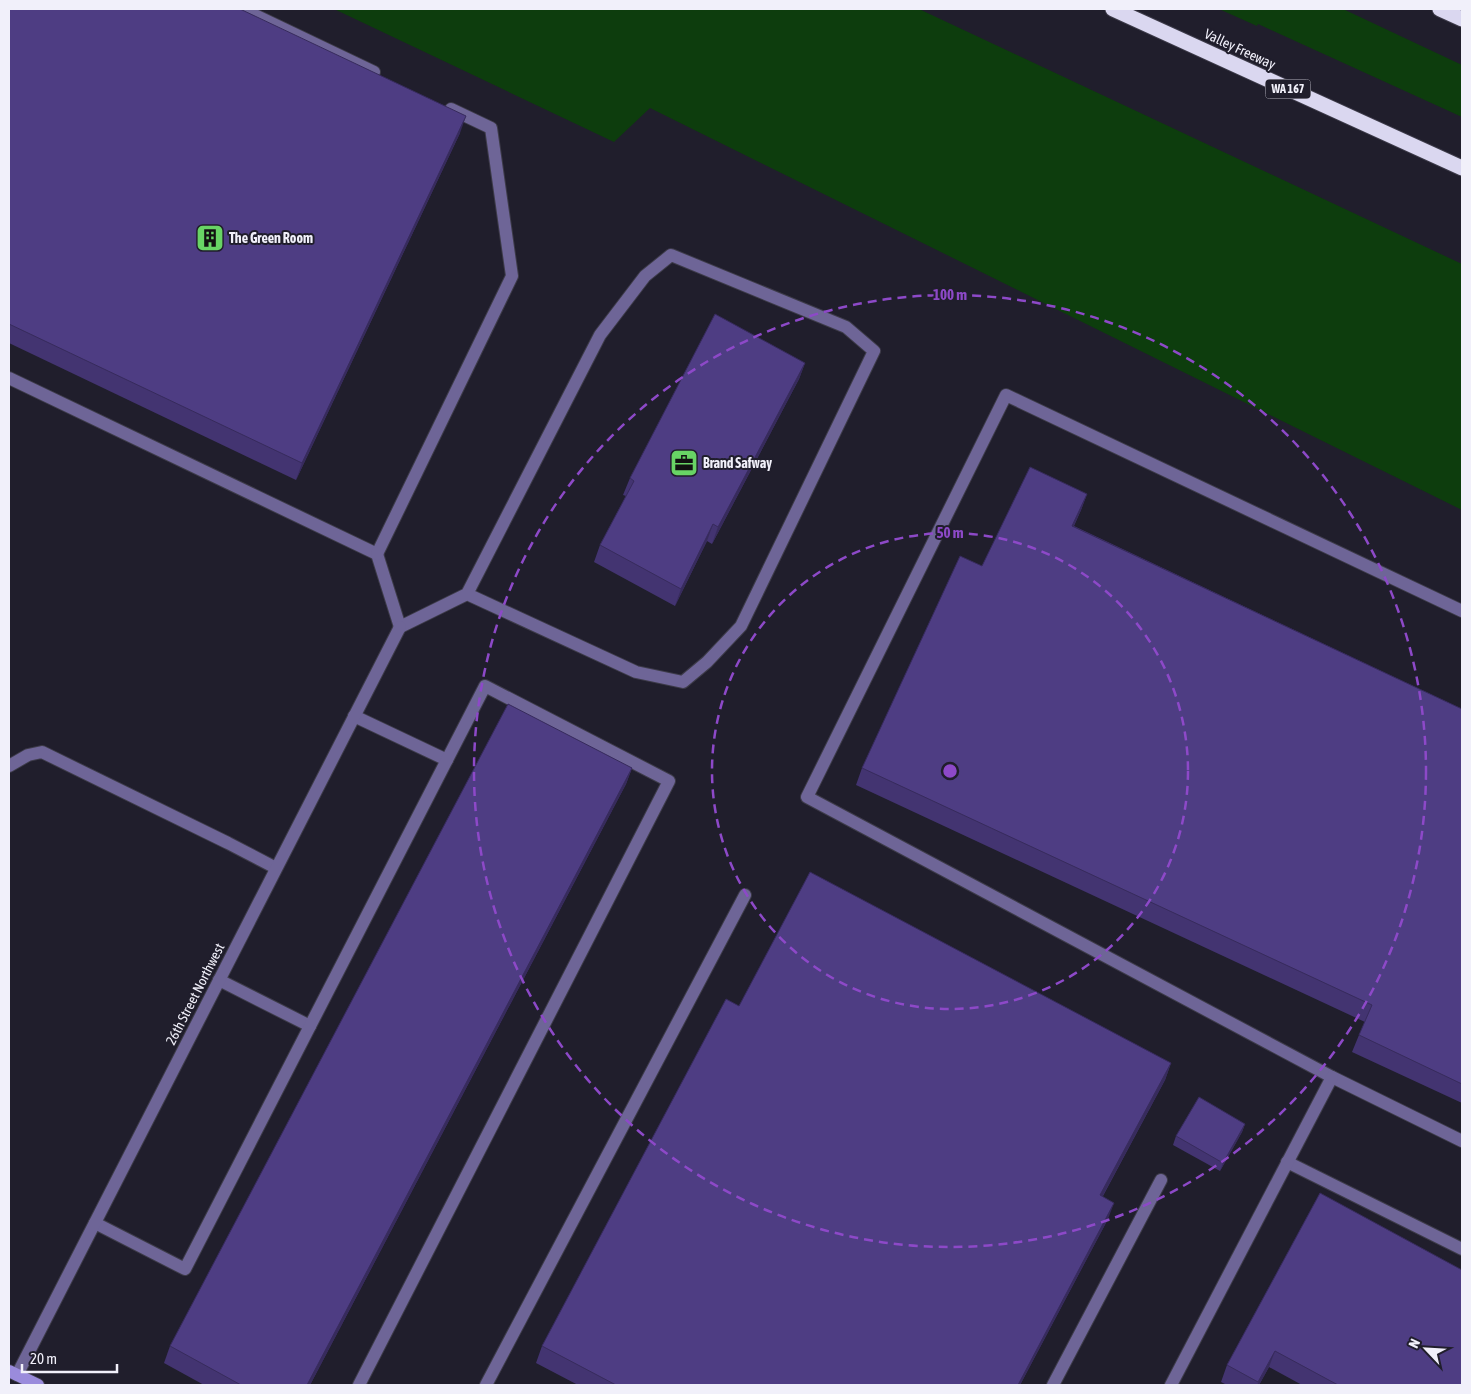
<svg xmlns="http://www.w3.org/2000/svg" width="1471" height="1394" font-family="'Asap Condensed',sans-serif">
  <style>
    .green { fill: #0d3d0d }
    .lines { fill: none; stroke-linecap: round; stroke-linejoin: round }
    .service-casing { stroke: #3d3b49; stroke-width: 14 }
    .minor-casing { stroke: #3d3b49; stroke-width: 14 }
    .secondary-casing { stroke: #3d3b49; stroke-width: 14 }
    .motorway-casing { stroke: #3d3b49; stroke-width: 17 }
    .service { stroke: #6e6597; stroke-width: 12 }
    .minor { stroke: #6e6597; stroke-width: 12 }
    .secondary { stroke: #9a8bdc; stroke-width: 12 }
    .motorway { stroke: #dad7f0; stroke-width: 15 }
    .wall { fill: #433471 }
    .shaded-wall { fill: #372b5c }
    .building { fill: #4e3d83; stroke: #372b5c }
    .ring { fill: none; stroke: #8d49c8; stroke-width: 2.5; stroke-dasharray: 9 6 }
    .labels { text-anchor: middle; stroke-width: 4; stroke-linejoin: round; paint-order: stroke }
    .shield { fill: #201e2c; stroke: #b2b1bc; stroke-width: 1 }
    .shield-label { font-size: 12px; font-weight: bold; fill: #f1f0fa }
    .street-label { font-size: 14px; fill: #f1f0fa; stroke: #201e2c }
    .poi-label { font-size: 14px; font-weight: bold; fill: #f1f0fa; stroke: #201e2c; text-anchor: start }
    .centre { fill: #8d49c8; stroke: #201e2c; stroke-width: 2.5 }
    .ring-label { font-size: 15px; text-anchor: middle; font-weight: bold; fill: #8d49c8; stroke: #201e2c; stroke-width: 4; stroke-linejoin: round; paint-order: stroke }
  </style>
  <rect width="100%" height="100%" fill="#201e2c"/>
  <g class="green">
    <path d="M 334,9 L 919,9 L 1462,264 L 1462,510 L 650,108 L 614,142 Z"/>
    <path d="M 1219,9 L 1343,9 L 1462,65 L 1462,117 L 1258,24 L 1257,26 Z"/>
  </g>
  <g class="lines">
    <defs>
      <g id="service">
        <path d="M 242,9 L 374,72"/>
        <path d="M 9,378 L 377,554 L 400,627 L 467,594 L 636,672 L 683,682 L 707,662 L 741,626 L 874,351 L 846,327 L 671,255 L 645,276 L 600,335 L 467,594"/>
        <path d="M 377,554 L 512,276 L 491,128 L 451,109"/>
        <path d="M 1462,611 L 1006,395 L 807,797 L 1332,1077 L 1462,1141"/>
        <path d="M 354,716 L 447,760"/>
        <path d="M 9,766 L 28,755 L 42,752 L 228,843 L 276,868"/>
        <path d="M 219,980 L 310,1026"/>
        <path d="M 1287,1162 L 1462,1249"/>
        <path d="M 95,1223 L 185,1269 L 485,686 L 669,781 L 359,1385"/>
        <path d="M 486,1385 L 745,895"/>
        <path d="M 1053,1385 L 1161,1180"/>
        <path d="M 1171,1385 L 1332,1077"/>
      </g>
      <path id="minor" d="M 17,1375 L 400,627"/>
      <path id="secondary" d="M 9,1371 L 38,1385"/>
      <g id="motorway">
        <path d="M 1113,9 L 1462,168"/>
        <path d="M 1440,9 L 1462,19"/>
      </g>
    </defs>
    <use href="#service" class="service-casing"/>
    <use href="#minor" class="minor-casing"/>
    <use href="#secondary" class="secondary-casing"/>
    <use href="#motorway" class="motorway-casing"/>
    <use href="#service" class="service"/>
    <use href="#minor" class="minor"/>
    <use href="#secondary" class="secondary"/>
    <use href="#motorway" class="motorway"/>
  </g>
  <g class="wall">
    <path d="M 9,9 L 460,133 L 296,480 L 9,343 Z"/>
    <path d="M 805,363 L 799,379 L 712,544 L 707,541 L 675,606 L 594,562 L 600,545 L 626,496 L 623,495 L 630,478 Z"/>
    <path d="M 1087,494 L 1081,510 L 1074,526 L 1462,709 L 1462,1103 L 1352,1052 L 1359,1035 L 1365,1022 L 856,785 L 862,768 L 982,566 Z"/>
    <path d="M 632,768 L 626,784 L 310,1385 L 204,1385 L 164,1363 L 170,1346 Z"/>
    <path d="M 739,1006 L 1171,1063 L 1165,1080 L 1103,1196 L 1108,1219 L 1020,1385 L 578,1385 L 536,1363 L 542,1346 Z"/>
    <path d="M 1245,1124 L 1242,1132 L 1220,1171 L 1173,1145 L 1176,1136 Z"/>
    <path d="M 1320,1193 L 1462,1385 L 1302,1385 L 1269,1367 L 1259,1385 L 1227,1385 L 1221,1382 L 1227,1365 Z"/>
  </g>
  <g class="shaded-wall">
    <path d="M 466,116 L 460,133 L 296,480 L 302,463 Z"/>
    <path d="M 805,363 L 799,379 L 712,544 L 718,527 Z"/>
    <path d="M 1087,494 L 1081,510 L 1066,542 L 1072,526 Z"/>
    <path d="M 713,524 L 707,541 L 675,606 L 681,589 Z"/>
    <path d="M 632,768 L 626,784 L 310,1385 L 307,1385 Z"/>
    <path d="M 1171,1063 L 1165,1080 L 1094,1212 L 1100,1195 Z"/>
    <path d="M 1245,1124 L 1242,1132 L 1220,1171 L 1223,1163 Z"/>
    <path d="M 1114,1203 L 1108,1219 L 1020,1385 L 1018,1385 Z"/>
    <path d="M 1275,1351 L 1269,1367 L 1259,1385 L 1257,1385 Z"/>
  </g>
  <g class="building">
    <path d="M 9,9 L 240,9 L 466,116 L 302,463 L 9,324 Z"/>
    <path d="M 715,314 L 805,363 L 718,527 L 713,524 L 681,589 L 600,545 L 634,481 L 630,478 Z"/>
    <path d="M 1030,467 L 1087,494 L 1072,526 L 1462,709 L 1462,1084 L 1359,1035 L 1372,1005 L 862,768 L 960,556 L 982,566 Z"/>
    <path d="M 508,704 L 632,768 L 307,1385 L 241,1385 L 170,1346 Z"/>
    <path d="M 810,872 L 1171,1063 L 1100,1195 L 1114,1203 L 1018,1385 L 616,1385 L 542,1346 L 726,999 L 739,1006 Z"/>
    <path d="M 1199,1097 L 1245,1124 L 1223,1163 L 1176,1136 Z"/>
    <path d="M 1320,1193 L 1462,1270 L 1462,1385 L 1338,1385 L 1275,1351 L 1258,1382 L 1227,1365 Z"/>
  </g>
  <g class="ring">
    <circle cx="950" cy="771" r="238"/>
    <circle cx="950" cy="771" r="476"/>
  </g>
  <defs>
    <symbol id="building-square" viewBox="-11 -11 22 22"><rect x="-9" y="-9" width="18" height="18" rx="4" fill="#68d465" stroke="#201e2c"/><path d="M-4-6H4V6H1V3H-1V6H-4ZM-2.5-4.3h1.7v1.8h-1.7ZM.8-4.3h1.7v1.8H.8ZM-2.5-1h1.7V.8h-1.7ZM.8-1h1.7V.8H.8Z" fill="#111"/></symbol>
    <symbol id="office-square" viewBox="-11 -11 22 22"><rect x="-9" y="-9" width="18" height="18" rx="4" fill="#68d465" stroke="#201e2c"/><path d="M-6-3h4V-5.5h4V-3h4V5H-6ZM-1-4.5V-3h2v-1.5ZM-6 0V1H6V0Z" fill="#111"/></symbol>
  </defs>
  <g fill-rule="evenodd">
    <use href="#building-square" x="194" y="222" width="32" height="32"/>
    <use href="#office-square" x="668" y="447" width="32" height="32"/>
  </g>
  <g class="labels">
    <rect class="shield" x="1265.5" y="79.5" width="45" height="19" rx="4"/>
    <g class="shield-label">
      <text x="1288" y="93">WA 167</text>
    </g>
    <g class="street-label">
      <text transform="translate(1240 49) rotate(25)" y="5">Valley Freeway</text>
      <text transform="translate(195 994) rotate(-63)" y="5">26th Street Northwest</text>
    </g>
    <g class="poi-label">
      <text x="229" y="243">The Green Room</text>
      <text x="703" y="468">Brand Safway</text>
    </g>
  </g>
  <circle cx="950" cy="771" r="8" class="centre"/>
  <g class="ring-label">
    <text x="950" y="300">100 m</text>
    <text x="950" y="538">50 m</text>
  </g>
  <rect width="1471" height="1394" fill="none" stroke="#f1f0fa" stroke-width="20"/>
  <g transform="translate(1426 1349) rotate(295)" stroke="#201e2c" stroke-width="4" paint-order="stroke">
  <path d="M0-4L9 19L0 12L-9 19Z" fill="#f1f0fa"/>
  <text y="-8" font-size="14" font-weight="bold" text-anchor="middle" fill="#f1f0fa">N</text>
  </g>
  <path d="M22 1364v8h95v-8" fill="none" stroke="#f1f0fa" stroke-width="2.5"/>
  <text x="30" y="1364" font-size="15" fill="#f1f0fa" stroke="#201e2c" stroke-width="4" paint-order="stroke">20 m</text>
</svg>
